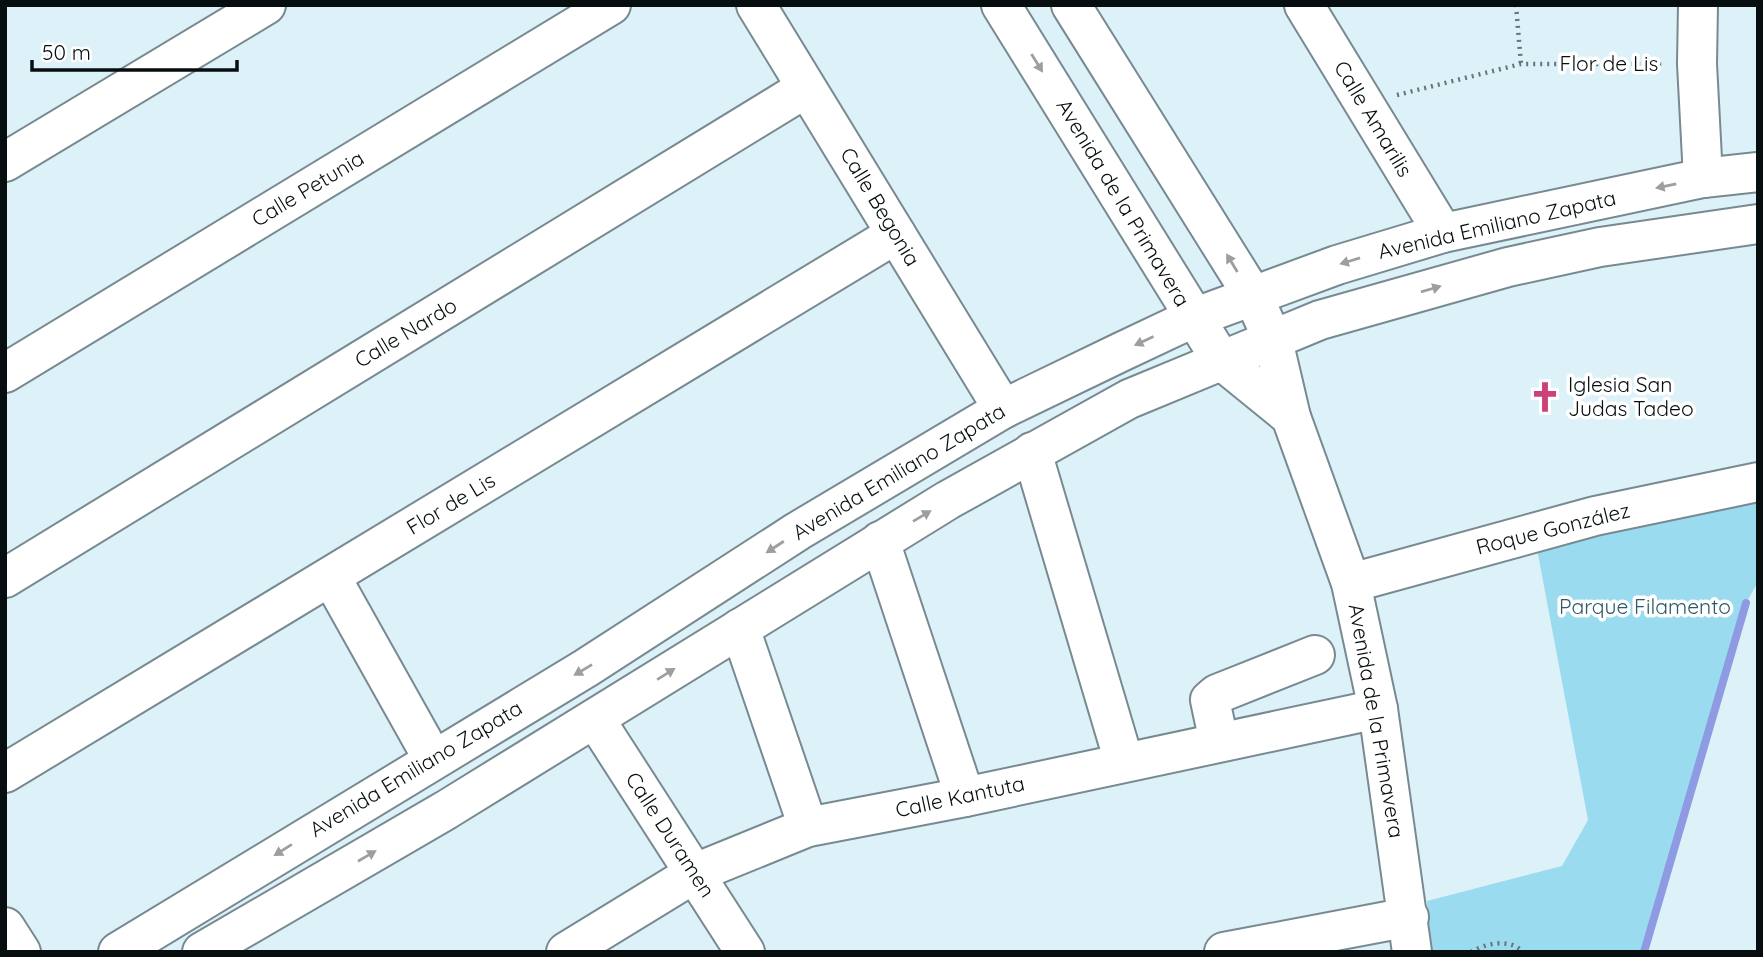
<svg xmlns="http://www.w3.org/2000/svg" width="1763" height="957" font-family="Quicksand,sans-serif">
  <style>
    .green { fill: #9bdbf0 }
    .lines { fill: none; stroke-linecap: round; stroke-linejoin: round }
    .stream { stroke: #8e9ae2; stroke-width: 8 }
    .minor-casing { stroke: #788a91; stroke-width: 42 }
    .path { stroke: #677479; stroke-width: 4.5; stroke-dasharray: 2 5; stroke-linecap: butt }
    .minor { stroke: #fff; stroke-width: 38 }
    .oneway { fill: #9c9f9f }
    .labels { text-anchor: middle; stroke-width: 7; stroke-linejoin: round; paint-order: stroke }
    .street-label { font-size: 21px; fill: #070e10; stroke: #fff }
    .poi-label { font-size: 21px; fill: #070e10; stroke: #fff; text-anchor: start }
    .park-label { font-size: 21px; fill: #2c5967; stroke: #fff }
  </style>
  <rect width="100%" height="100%" fill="#ddf1f8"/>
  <path class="green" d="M 1758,483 L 1758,582 L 1746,603 L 1645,949 L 1648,952 L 1431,952 L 1427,901 L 1562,866 L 1588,820 L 1534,533 Z"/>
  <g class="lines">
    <path class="stream" d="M 1644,952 L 1746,603"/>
    <defs>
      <g id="minor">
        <path d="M 756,5 L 1003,409"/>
        <path d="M 1001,5 L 1221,360 L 1291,417"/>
        <path d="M 1071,5 L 1253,296 L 1273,340 L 1291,417 L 1351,583 L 1378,709 L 1412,952"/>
        <path d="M 1304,5 L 1443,233"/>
        <path d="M 1698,5 L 1697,64 L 1703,178"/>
        <path d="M 5,162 L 266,5"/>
        <path d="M 5,373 L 611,5"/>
        <path d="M 1032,452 L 1124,762"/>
        <path d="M 880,541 L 965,797"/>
        <path d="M 331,577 L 433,759"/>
        <path d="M 5,578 L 806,88"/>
        <path d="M 1351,583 L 1595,516 L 1758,482"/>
        <path d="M 740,628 L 808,827"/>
        <path d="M 595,719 L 745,952"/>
        <path d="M 1219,742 L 1210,700 L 1217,694 L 1315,655"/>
        <path d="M 5,773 L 896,234"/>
        <path d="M 5,927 L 21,952"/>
        <path d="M 118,952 L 586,668 L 798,531 L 1003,409 L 1121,352 L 1193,318 L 1337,265 L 1443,233 L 1703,178 L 1758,172"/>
        <path d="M 202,952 L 446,810 L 948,500 L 1129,399 L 1320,320 L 1508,267 L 1600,247 L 1758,224"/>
        <path d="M 566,952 L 695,873 L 808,827 L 965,797 L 1378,709"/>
        <path d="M 1224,952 L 1409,917"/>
      </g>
    </defs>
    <use href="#minor" class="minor-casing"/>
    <g class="path">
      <path d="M 1516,5 L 1521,64"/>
      <path d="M 1397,95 L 1521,64 L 1665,64"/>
      <path d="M 1471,952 C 1486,943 1510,938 1523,952"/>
    </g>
    <use href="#minor" class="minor"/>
  </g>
  <defs><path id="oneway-solid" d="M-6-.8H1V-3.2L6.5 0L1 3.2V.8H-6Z" transform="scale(1.75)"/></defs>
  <g class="oneway">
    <use href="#oneway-solid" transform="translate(1037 63) rotate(58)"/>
    <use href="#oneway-solid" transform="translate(1666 186) rotate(168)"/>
    <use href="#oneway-solid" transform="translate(1350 261) rotate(163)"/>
    <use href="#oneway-solid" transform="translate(1232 263) rotate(-121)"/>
    <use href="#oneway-solid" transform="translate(1431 289) rotate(-16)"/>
    <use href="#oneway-solid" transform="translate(1144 341) rotate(155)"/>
    <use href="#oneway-solid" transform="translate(922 516) rotate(-31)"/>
    <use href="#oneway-solid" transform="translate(775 547) rotate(147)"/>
    <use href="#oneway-solid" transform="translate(583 670) rotate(149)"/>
    <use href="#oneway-solid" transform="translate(666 674) rotate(-32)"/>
    <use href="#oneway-solid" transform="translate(283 850) rotate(148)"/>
    <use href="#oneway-solid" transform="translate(367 856) rotate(-30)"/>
  </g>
  <defs>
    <symbol id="church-bare" viewBox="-9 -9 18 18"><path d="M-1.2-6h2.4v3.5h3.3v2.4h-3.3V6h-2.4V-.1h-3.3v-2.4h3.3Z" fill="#cb417a" stroke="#fff" stroke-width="2.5" paint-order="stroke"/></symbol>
  </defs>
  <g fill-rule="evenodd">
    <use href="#church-bare" x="1523" y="375" width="44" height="44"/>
  </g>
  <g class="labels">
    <g class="street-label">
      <text x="1609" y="71">Flor de Lis</text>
      <text transform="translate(1373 119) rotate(59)" y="7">Calle Amarilis</text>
      <text transform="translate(308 189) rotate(-31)" y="7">Calle Petunia</text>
      <text transform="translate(1123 203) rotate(59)" y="7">Avenida de la Primavera</text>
      <text transform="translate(880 207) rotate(59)" y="7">Calle Begonia</text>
      <text transform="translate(1497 225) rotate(-13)" y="7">Avenida Emiliano Zapata</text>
      <text transform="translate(406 333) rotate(-31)" y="7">Calle Nardo</text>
      <text transform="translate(899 472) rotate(-31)" y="7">Avenida Emiliano Zapata</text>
      <text transform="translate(451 504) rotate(-31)" y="7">Flor de Lis</text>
      <text transform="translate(1553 529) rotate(-14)" y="7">Roque González</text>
      <text transform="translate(1376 721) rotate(80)" y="7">Avenida de la Primavera</text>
      <text transform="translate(416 769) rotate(-31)" y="7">Avenida Emiliano Zapata</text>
      <text transform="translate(960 797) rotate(-12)" y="7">Calle Kantuta</text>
      <text transform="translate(670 835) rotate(57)" y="7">Calle Duramen</text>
    </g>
    <g class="poi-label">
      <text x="1568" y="392">Iglesia San<tspan x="1568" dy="24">Judas Tadeo</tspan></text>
    </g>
    <g class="park-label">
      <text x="1645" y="614">Parque Filamento</text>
    </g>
  </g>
  <rect width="1763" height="957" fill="none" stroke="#070e10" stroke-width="14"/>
  <path d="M32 60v10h205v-10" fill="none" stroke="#070e10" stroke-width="3.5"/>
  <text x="42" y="60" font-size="21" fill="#070e10" stroke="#ffffff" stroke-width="5" paint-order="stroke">50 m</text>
</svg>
